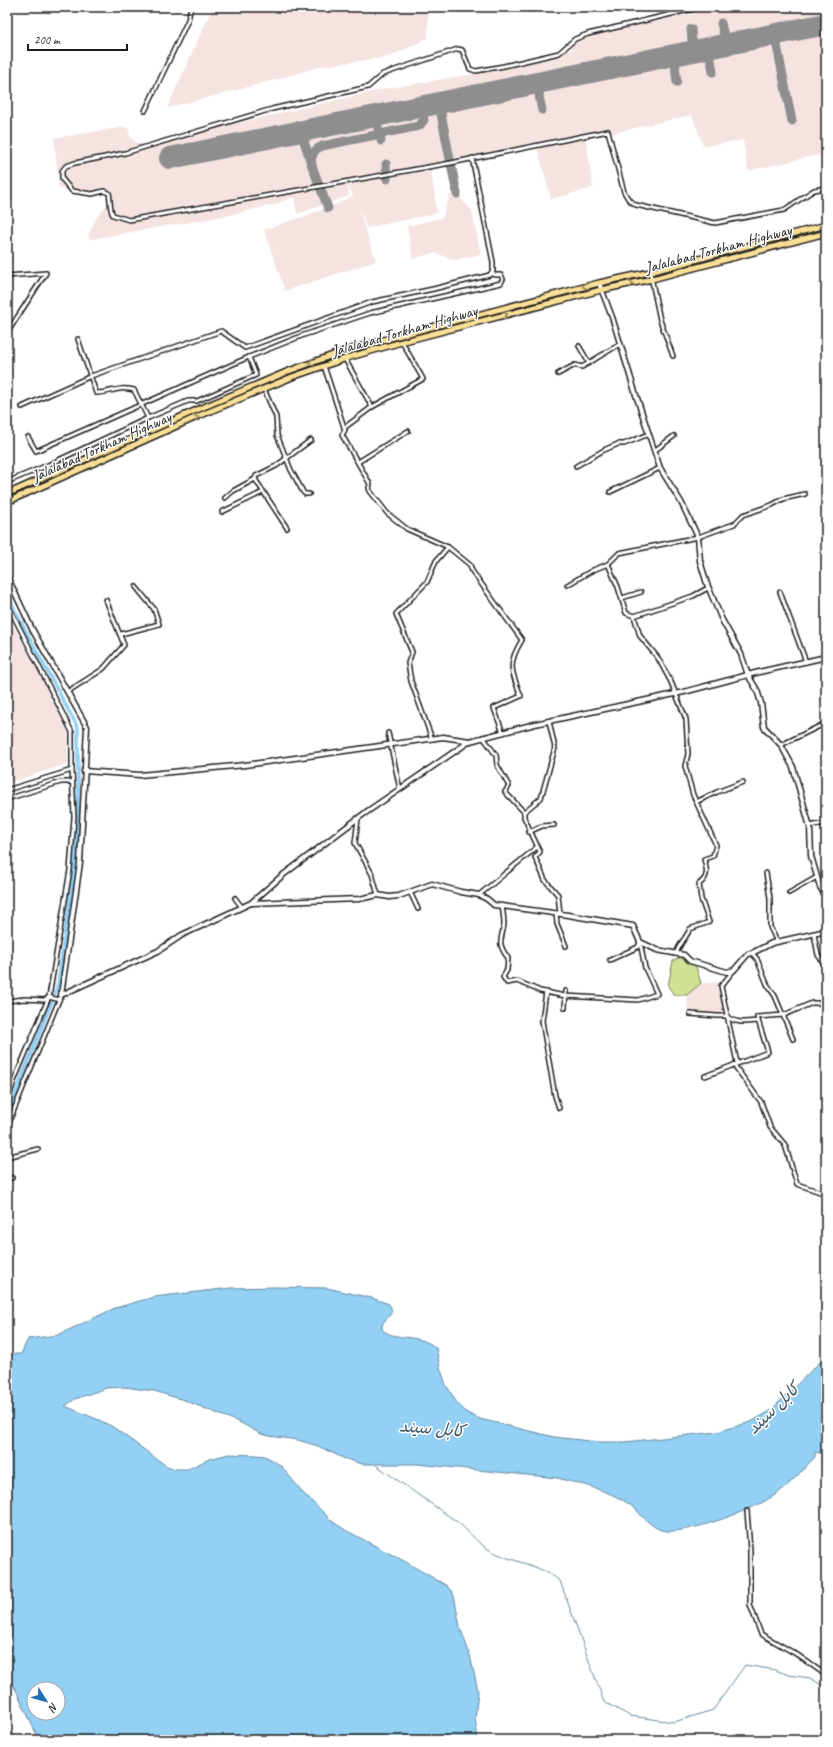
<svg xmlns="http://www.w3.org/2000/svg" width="833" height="1747" font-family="Caveat,'Playpen Sans Arabic',sans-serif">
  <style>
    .built { fill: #f5e3e2 }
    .green { fill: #cfe296; stroke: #767f59 }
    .water { fill: #94d0f4; stroke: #64889e; fill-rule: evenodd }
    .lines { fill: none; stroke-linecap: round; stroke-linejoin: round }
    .stream { stroke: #64889e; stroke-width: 1 }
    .canal { stroke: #94d0f4; stroke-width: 3.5 }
    .taxiway { stroke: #8e8e8e; stroke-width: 9 }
    .runway { stroke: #8e8e8e; stroke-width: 22 }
    .minor-casing { stroke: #1c1c1c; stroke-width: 6 }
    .tertiary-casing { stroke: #1c1c1c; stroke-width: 7 }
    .trunk-casing { stroke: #1c1c1c; stroke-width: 8 }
    .minor { stroke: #fff; stroke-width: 3 }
    .tertiary { stroke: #fff; stroke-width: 4 }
    .trunk { stroke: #fadf96; stroke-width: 5 }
    .oneway { stroke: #96875f }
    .labels { text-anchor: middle; stroke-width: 3; stroke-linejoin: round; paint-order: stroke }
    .street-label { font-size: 16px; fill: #1c1c1c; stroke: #fff }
    .water-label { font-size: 17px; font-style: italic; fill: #465b68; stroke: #fff }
  </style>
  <rect width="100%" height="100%" fill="#fff"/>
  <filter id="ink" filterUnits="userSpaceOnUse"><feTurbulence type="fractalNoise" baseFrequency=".025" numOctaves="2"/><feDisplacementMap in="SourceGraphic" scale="8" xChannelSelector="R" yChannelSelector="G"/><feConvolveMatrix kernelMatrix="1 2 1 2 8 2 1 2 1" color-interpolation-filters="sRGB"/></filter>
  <g filter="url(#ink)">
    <g class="built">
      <path d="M 213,7 L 428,7 L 428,38 L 389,57 L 322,66 L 275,80 L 167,108 Z"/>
      <path d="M 705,7 L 826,7 L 826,54 L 824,55 L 826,63 L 826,153 L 748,171 L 743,140 L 707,146 L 703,145 L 692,115 L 586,139 L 593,188 L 551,199 L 537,147 L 366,180 L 431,171 L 437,213 L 367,228 L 357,205 L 376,261 L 285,291 L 264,230 L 328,208 L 353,196 L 348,185 L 349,196 L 297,214 L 294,197 L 273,205 L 226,216 L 91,239 L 88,236 L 95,220 L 107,204 L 109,197 L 102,193 L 79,194 L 59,188 L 54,138 L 125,127 L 129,129 L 130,137 L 134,141 L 144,145 L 384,89 L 468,75 L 550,59 L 572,49 L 572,44 L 581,38 Z"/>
      <path d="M 457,194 L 472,211 L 481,254 L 456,260 L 434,253 L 413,259 L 407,226 L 442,218 L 450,195 Z"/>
      <path d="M 7,615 L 52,692 L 68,732 L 68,764 L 7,783 Z"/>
      <path d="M 719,982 L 725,1015 L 688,1017 L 687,996 L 698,984 Z"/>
    </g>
    <path class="green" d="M 681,957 L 695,964 L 701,983 L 687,995 L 674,995 L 668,986 L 673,961 Z"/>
    <path class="water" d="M 276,1287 L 327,1288 L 372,1298 L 389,1304 L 392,1310 C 390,1319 381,1320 382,1329 C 394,1342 418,1332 436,1348 L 440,1367 L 446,1385 L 457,1403 L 467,1413 L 480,1419 L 554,1437 L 598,1442 L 625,1442 L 717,1432 L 751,1422 L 770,1411 L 826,1356 L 826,1452 L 820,1453 L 815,1452 L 815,1457 C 801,1471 788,1488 770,1498 C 752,1510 681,1537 661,1530 C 647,1525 638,1509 626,1502 C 605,1489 580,1484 557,1478 L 417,1464 L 362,1464 L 343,1458 L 318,1446 L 298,1440 L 269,1436 L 261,1434 L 241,1423 L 184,1400 L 154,1391 L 124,1387 L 106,1388 L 75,1399 L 65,1406 L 99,1420 L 113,1427 L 165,1465 L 175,1469 L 188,1469 L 209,1459 L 229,1454 L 256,1455 L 265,1456 L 274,1461 L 282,1467 L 303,1493 L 333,1522 L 347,1531 L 404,1561 L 447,1586 L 453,1593 L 455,1600 L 460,1627 L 470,1655 L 478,1691 L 475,1718 L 478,1740 L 39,1740 L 17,1692 L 7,1675 L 7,1354 L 21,1354 L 28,1339 L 58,1335 L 115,1308 L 154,1297 L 231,1288 ZM 34,1689 L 58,1689 L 58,1713 L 34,1713 Z"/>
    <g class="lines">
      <path class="stream" d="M 376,1465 C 402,1484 429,1502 456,1521 C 467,1529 476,1542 488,1549 C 512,1563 538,1563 560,1581 L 604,1702 L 630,1716 L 674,1722 L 713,1710 L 745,1665 L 775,1670 L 789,1675 L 810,1678 L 823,1686 L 826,1685"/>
      <path class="canal" d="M 7,593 L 15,611 L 78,728 L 78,818 L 76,855 L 58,984 L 52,1001 L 7,1115"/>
      <g class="taxiway">
        <path d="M 721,23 L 726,44"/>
        <path d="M 691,29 L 693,51"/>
        <path d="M 787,32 L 780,37 L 777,46 L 792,121"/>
        <path d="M 760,38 L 771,39 L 777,46"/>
        <path d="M 709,48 L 713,72"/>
        <path d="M 655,59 L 668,59 L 675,65"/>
        <path d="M 677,82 C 675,65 672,60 688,52"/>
        <path d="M 519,87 L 534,87 L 539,92"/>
        <path d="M 447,101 L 441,105 L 440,109 L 457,194"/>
        <path d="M 542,110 C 539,95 534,87 551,80"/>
        <path d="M 379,115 L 376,120 L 381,141"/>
        <path d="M 366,118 L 372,117 L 376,120"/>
        <path d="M 305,130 L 302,135 L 312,166 L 328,208"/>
        <path d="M 294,132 L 300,133 L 302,137"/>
        <path d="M 386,164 L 387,179"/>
        <path d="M 312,166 C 310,157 313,150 322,146 L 419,126 L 424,120 L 421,107"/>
      </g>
      <path class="runway" d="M 170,158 L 826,24"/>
      <defs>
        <g id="minor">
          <path d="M 701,7 L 588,34 L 575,39 L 559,53 L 504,66 L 476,71 L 470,69 L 462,50 L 458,49 L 383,74 L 368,87 L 272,109 L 125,153 L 75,163 L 66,166 L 62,171 L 62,179 L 72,191 L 92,194 L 104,191 L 109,193 C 111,201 109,208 113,215 L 129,220 L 451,163 L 608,131 L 624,192 L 629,200 L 636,205 L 715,223 L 784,210 L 814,190 L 826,188"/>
          <path d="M 145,111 L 188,20 L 191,7"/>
          <path d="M 650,272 L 660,320 L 673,356"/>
          <path d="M 7,276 L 46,273 L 7,333"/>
          <path d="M 579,346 L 589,363"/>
          <path d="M 345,359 L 372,407"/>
          <path d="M 324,366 L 345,430 L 342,435 L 370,484 L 369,488 L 370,491 L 387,513 L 407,529 L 448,547 L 436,561 L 427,582 L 396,614 L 412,652 L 408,663 L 411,681 L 432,739"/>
          <path d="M 558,374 L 575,365 L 582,367 L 620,344"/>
          <path d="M 264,389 L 276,417 L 277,435 L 291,470 L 303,492 L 305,494 L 309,494"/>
          <path d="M 22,407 L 91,376 L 221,331 L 245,348 L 372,302 L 433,289 L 490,275 L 493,271 L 493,262 L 472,158"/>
          <path d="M 148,418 L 188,401 L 197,401 L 256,375 L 249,357 L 304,335 L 370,313 L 501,283 L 503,279 L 501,275 L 495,275 L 491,273"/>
          <path d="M 344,428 L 372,407 L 423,379 L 402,342"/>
          <path d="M 28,437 L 36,451 L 249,357"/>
          <path d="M 654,451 L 674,436"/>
          <path d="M 358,462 L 408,431"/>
          <path d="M 576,466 L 604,450 L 618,444 L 624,444 L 649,434"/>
          <path d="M 255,479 L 287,528"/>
          <path d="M 7,482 L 48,465 L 148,418 L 134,390 C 117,386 112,393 96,393 L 78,339"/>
          <path d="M 610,492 L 660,468"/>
          <path d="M 225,498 L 233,491 L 255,479 L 256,476 L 276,466 L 311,440"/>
          <path d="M 222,512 L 263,492"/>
          <path d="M 448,547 L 470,565 L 472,571 L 522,640 C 507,664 511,671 521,696 L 494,708 L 503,733"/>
          <path d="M 608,564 L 618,587 L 626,613 L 634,616 L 640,636 L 658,658 L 671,682 L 686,719 L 688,754 L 685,766 L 693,795 L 716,845 L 713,856 L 704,859 C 707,870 709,877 699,884 L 701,899 L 709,922 L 690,929 C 686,938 679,944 676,954"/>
          <path d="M 567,585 L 593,570 L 608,564 L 619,553 L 698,537 L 734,524 L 743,515 L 772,505 L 783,499 L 805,494"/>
          <path d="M 780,592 L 806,662"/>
          <path d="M 622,598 L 641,592"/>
          <path d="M 7,603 L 72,732 L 72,770 L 7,790"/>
          <path d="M 634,616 L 693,596 L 708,588"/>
          <path d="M 121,634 L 159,624 L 154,609 L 136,587"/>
          <path d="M 67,692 L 103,669 L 124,645 L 106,600"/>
          <path d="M 388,733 L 400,789"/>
          <path d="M 483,737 L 496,755 L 497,765 L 509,786 L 505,792 L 524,812 L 524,817 L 540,852 L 535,857 L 545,880 L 558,895 L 560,914"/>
          <path d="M 781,745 L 824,724 L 826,728"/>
          <path d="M 7,799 L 61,782 L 72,782"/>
          <path d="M 696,802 L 717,792 L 743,782"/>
          <path d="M 524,812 L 541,798 L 555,748 L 549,721"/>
          <path d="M 358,819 L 355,843 L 372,874 L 378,895"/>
          <path d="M 809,826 L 826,823"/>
          <path d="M 529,832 L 542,826 L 554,825"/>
          <path d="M 766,873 L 770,898 L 770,927 L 777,942"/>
          <path d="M 410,892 L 418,909"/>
          <path d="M 789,893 L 817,877"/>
          <path d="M 479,895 L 537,847"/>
          <path d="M 235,898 L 241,906"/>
          <path d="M 502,906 C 503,912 504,919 504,925 C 501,941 497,943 508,958 L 507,970 L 503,977 L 507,983 L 517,981 L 540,991 L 565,996 L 638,1000 L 657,994 L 645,968 L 640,942"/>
          <path d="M 556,913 L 557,924 L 566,946"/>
          <path d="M 814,934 L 818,955 L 826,966"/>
          <path d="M 752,953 L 757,959 L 767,984 L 775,996 L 793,1039"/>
          <path d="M 610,960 L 638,947 L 640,942"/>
          <path d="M 734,970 L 721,986 L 737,1063"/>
          <path d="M 546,992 L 542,1021 L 555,1096 L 559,1108"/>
          <path d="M 7,1001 L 24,999 L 45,1000 L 49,997 L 59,1000"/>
          <path d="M 826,1003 L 812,1003 L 784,1015 L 757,1017 L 768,1052 L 734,1065 L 761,1102 L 770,1127 L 785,1145 L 797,1184 L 826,1194"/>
          <path d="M 565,1008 L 566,991"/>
          <path d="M 690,1014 L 717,1016 L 726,1016 C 736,1024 746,1022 758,1021"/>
          <path d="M 705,1076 L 734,1065"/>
          <path d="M 7,1103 L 14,1081 L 49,997 L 70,870 L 74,817 L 72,770"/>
          <path d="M 7,1127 L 61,995"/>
          <path d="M 7,1157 L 38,1149"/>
          <path d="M 7,1177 L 12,1178"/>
          <path d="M 747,1511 L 750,1550 L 750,1605 L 761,1634 L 796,1654 L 826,1675"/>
        </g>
        <g id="tertiary">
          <path d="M 599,283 L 612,317 L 636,395 L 660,468 L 681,502 L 698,537 L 700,561 L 707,584 L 722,620 L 741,654 L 748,675 L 757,690 L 761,703 L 764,727 L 781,745 L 793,767 L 810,827 L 811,856 L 820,887 L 826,897"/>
          <path d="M 7,576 L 32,629 L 87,727 L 80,863 L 61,995 L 158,951 L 182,935 L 251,903 L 283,875 L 365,813 L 470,741 L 535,724 L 684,692 L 759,672 L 826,657"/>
          <path d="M 84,771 L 140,775 L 245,765 L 443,737 L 470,741"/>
          <path d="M 252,903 L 359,899 L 378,895 L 389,897 L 399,896 L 432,884 L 461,892 L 479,895 L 487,899 L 494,905 L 568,915 L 633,926 L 640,942 L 657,950 L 684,955 L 690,961 L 727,972 L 734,970 L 748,954 L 752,953 L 772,943 L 826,931"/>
        </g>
        <g id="trunk">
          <path d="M 7,494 L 199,409 L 289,371 L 344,351 L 401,335 L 599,283 L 650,272 L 826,225"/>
          <path d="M 7,502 L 201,415 L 292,377 L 347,358 L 405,341 L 601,290 L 652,279 L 826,233"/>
        </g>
      </defs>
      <use href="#minor" class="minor-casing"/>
      <use href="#tertiary" class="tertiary-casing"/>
      <use href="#trunk" class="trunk-casing"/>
      <use href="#minor" class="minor"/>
      <use href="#tertiary" class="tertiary"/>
      <use href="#trunk" class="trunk"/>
    </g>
    <defs><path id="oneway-chevron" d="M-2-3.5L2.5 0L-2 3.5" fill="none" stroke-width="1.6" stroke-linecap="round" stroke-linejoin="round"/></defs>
    <g class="oneway">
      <use href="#oneway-chevron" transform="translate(631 284) rotate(-12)"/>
      <use href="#oneway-chevron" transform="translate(585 286) rotate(165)"/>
      <use href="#oneway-chevron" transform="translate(505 315) rotate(-15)"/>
      <use href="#oneway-chevron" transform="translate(311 363) rotate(160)"/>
      <use href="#oneway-chevron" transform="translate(196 418) rotate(-24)"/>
    </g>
  </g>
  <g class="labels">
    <g class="street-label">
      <text transform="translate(718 248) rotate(-15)" y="6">Jalalabad Torkham Highway</text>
      <text transform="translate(404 330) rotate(-16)" y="6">Jalalabad Torkham Highway</text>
      <text transform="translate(101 446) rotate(-24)" y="6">Jalalabad Torkham Highway</text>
    </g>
    <g class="water-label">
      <text transform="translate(773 1408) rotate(-44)" y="6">کابل سيند</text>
      <text transform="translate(432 1428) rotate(5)" y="6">کابل سيند</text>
    </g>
  </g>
  <rect width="833" height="1747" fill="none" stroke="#fff" stroke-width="24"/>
  <rect x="12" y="12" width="809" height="1723" fill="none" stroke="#1c1c1c" stroke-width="1.5" filter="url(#ink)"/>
  <g transform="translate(46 1701) rotate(127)"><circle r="19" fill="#ffffff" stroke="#a4a4a4"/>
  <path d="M0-3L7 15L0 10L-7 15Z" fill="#1f6fb2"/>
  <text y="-6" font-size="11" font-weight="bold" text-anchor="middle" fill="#1c1c1c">N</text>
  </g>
  <path d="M28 44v6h99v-6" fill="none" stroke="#1c1c1c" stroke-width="2"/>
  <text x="34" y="44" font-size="12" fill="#1c1c1c" stroke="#ffffff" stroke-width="3" paint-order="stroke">200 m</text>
</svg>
